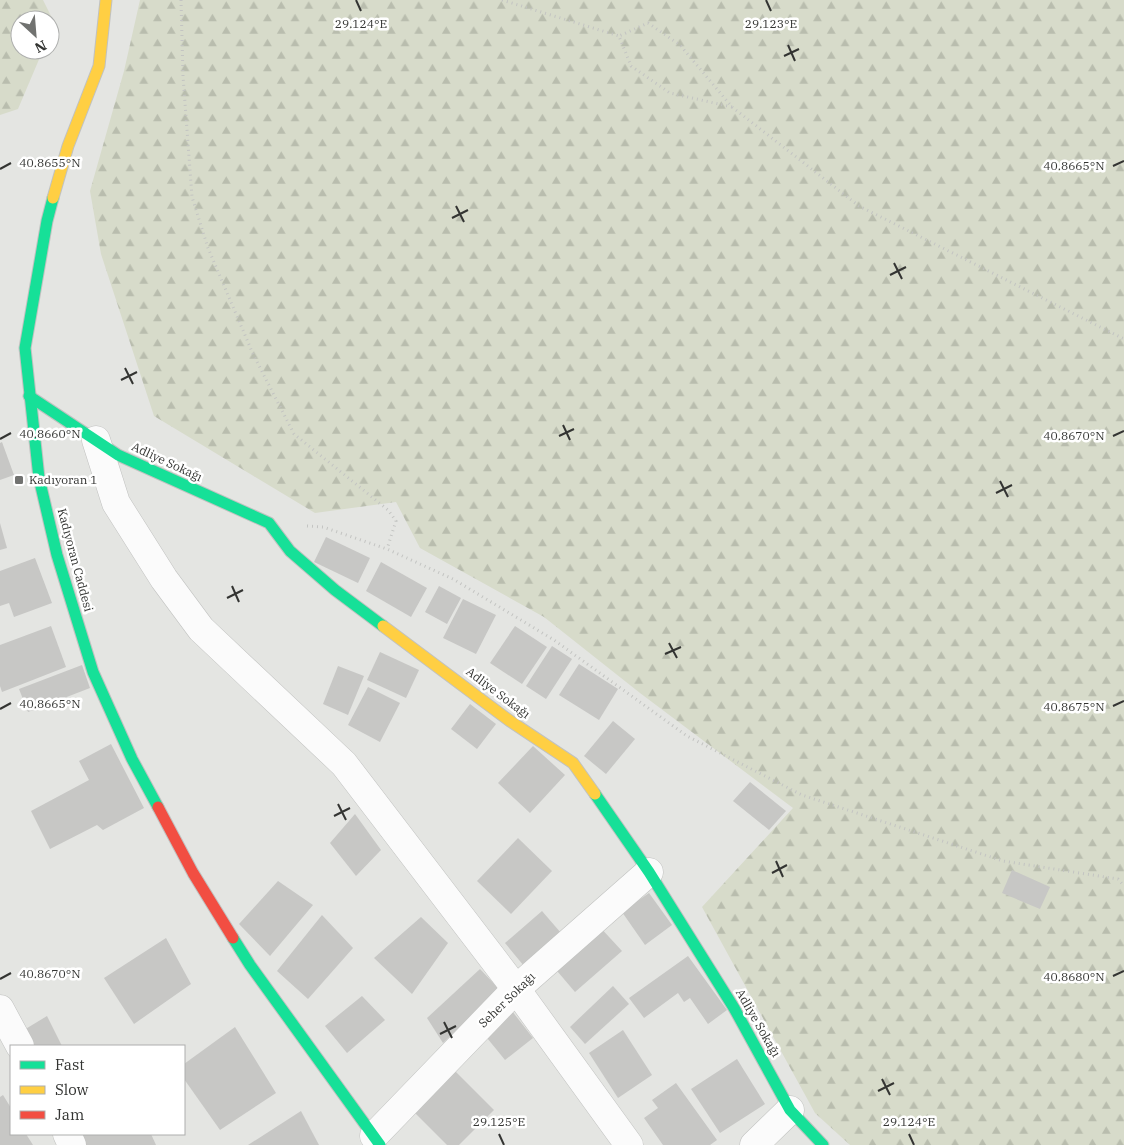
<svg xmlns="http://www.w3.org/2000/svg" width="1124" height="1145" font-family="'IBM Plex Serif',serif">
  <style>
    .forest { fill: url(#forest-firs) }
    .building { fill: #c7c7c5 }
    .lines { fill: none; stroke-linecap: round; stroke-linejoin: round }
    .street-casing { stroke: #c1c2c0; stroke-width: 29 }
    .fast-casing { stroke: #c1c2c0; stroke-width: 13 }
    .slow-casing { stroke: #c1c2c0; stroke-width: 13 }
    .jam-casing { stroke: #c1c2c0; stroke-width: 13 }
    .path { stroke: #c3c4c2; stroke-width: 3; stroke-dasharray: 1 4; stroke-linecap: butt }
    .street { stroke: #fbfbfb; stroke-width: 28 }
    .fast { stroke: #16e098; stroke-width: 11 }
    .slow { stroke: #ffcf43; stroke-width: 11 }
    .jam { stroke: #f24e42; stroke-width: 11 }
    .ticks { fill: none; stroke: #333432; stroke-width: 2 }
    .poi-dot { fill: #717270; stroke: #fff; stroke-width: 2 }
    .labels { text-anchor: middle; stroke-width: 5; stroke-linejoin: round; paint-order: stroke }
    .street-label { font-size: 12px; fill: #333432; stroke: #fff }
    .poi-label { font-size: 12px; fill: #333432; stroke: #fff; text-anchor: start }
    .ticks-label { font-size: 12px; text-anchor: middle; fill: #333432; stroke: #fff; stroke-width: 5; stroke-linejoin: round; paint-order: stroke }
  </style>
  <defs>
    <pattern id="forest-firs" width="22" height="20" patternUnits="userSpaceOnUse" patternTransform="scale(1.25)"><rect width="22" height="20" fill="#d7dbca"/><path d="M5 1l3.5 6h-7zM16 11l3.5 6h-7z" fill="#b9bdae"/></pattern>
  </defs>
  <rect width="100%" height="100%" fill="#e4e5e2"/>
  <g class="forest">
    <path d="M 0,0 L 43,0 L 55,24 L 50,34 L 50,20 L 20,20 L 20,50 L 43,50 L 18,109 L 0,115 Z"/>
    <path d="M 140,0 L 1124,0 L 1124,1145 L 850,1145 L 815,1113 L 702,907 L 793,808 L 640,693 L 544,617 L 420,548 L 396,502 L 315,513 L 154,416 L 101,254 L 90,191 L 124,71 Z"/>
  </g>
  <g class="building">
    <path d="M 2,442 L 14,475 L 0,480 L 0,443 Z"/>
    <path d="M 0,523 L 7,548 L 0,550 Z"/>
    <path d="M 326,537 L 370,558 L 358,583 L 314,562 Z"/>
    <path d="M 35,558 L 52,603 L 14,617 L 9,603 L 0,606 L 0,571 Z"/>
    <path d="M 381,562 L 427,588 L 411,617 L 366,591 Z"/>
    <path d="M 439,586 L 461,598 L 447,624 L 425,612 Z"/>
    <path d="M 463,599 L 496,615 L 476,654 L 443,638 Z"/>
    <path d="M 51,626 L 66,667 L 2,692 L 0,686 L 0,645 Z"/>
    <path d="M 515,626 L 547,647 L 522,684 L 490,663 Z"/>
    <path d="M 552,646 L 572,659 L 546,699 L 526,686 Z"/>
    <path d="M 380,652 L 419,670 L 406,698 L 367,680 Z"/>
    <path d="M 579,664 L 618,689 L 599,720 L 559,695 Z"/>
    <path d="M 82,665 L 90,688 L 28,712 L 19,689 Z"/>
    <path d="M 338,666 L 364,676 L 348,715 L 323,704 Z"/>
    <path d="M 368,687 L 400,703 L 380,742 L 348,725 Z"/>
    <path d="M 470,704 L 496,724 L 477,749 L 451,729 Z"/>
    <path d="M 613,721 L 635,739 L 606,774 L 584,756 Z"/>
    <path d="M 111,744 L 144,808 L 103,830 L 97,825 L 50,849 L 31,811 L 89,780 L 79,761 Z"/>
    <path d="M 533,746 L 565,775 L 530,813 L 498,783 Z"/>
    <path d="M 750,782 L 786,811 L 769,830 L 733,801 Z"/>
    <path d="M 355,814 L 381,850 L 356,876 L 330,843 Z"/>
    <path d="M 518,838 L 552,871 L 511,914 L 477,881 Z"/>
    <path d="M 1012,870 L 1050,887 L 1040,909 L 1002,893 Z"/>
    <path d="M 278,881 L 313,905 L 270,956 L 239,924 Z"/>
    <path d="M 649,893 L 672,925 L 645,945 L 622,912 Z"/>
    <path d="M 542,911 L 561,933 L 524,966 L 505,943 Z"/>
    <path d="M 322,915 L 353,948 L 308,999 L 277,971 Z"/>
    <path d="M 421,917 L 448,943 L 412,994 L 374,958 Z"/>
    <path d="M 598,925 L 622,951 L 575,992 L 552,965 Z"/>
    <path d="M 166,938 L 191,984 L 134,1024 L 104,978 Z"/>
    <path d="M 688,956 L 727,1010 L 708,1024 L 690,998 L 684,1002 L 678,993 L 644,1018 L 629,998 Z"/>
    <path d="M 480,969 L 499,989 L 443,1043 L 427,1018 Z"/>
    <path d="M 613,986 L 629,1004 L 585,1044 L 570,1027 Z"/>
    <path d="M 362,996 L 385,1020 L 347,1053 L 325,1026 Z"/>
    <path d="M 512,1011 L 533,1038 L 505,1060 L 483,1033 Z"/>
    <path d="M 47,1016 L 62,1046 L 20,1046 L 14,1036 Z"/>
    <path d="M 235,1027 L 276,1093 L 220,1130 L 184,1079 L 184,1064 Z"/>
    <path d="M 623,1030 L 652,1075 L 618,1098 L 589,1053 Z"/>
    <path d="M 737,1059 L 765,1104 L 720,1133 L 691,1089 Z"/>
    <path d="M 454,1070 L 494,1110 L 459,1145 L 447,1145 L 413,1111 Z"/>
    <path d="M 676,1083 L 717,1140 L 710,1145 L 663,1145 L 644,1118 L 658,1108 L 652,1100 Z"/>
    <path d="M 3,1095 L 11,1108 L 11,1134 L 26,1134 L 33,1145 L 0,1145 L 0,1097 Z"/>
    <path d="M 301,1111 L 319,1145 L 248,1145 Z"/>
    <path d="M 70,1134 L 151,1134 L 156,1145 L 77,1145 Z"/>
  </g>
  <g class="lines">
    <defs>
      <g id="street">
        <path d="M 96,440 L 116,503 L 164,579 L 201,629 L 344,764 L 516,989 L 629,1145"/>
        <path d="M 0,1009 L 20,1046"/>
        <path d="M 67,1134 L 72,1145"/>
        <path d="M 374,1136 L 516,989 L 649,872"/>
        <path d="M 754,1145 L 790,1110"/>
      </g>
      <g id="fast">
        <path d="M 53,198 L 47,221 L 25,348 L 39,478 L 57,555 L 93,672 L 132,759 L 158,807"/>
        <path d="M 29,396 L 118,455 L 269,523 L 290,551 L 335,590 L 383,626"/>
        <path d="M 595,794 L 649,872 L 734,1008 L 790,1110 L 823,1145"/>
        <path d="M 233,938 L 250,965 L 380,1145"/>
      </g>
      <g id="slow">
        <path d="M 53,198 L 68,146 L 99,66 L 106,0"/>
        <path d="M 383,626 L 510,721 L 573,763 L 595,794"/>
      </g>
      <path id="jam" d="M 158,807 L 193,873 L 233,938"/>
    </defs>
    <use href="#street" class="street-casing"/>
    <use href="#fast" class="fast-casing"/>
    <use href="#slow" class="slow-casing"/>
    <use href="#jam" class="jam-casing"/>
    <g class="path">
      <path d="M 181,0 L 183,76 L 192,197 L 208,248 L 253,354 L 294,434 L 388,510 L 396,521 L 387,549"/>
      <path d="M 502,0 L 619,36"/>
      <path d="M 732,107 L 670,93 L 631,66 L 619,36 L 648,23 L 680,45 L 732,107 L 859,206 L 1124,339"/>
      <path d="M 307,526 L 323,527 L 387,549 L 453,579 L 554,640 L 687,736 L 802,795 L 1003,861 L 1118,879 L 1124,886"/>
    </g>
    <use href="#street" class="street"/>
    <use href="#fast" class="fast"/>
    <use href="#slow" class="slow"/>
    <use href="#jam" class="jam"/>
  </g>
  <path class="ticks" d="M 356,0 L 361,11M 766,0 L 771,11M 788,45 L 795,61M 784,56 L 799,49M 1113,166 L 1124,161M 0,169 L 11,163M 456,206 L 464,222M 452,218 L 468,210M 894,263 L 902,279M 890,275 L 906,267M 125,368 L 133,384M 121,380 L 137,372M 563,425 L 570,440M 559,436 L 574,429M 1113,436 L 1124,431M 0,439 L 11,433M 1000,481 L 1008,497M 996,493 L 1012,485M 232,586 L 239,602M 227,598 L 243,590M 669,643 L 677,658M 665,654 L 681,647M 1113,706 L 1124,701M 0,709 L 11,703M 338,804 L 346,820M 334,816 L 350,808M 776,861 L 783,877M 772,873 L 787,865M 1113,976 L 1124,971M 0,979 L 11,973M 444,1022 L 452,1038M 440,1034 L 456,1026M 882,1079 L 890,1095M 878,1091 L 894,1083M 499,1134 L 504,1145M 909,1134 L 914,1145"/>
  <rect class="poi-dot" x="14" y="475" width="10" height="10" rx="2.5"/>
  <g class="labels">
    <g class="street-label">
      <text transform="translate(167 462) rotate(25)" y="4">Adliye Sokağı</text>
      <text transform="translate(75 560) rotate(75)" y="4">Kadıyoran Caddesi</text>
      <text transform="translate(498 693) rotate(37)" y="4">Adliye Sokağı</text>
      <text transform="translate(507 1000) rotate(-44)" y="4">Seher Sokağı</text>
      <text transform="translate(758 1023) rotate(60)" y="4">Adliye Sokağı</text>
    </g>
    <g class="poi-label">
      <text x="29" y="484">Kadıyoran 1</text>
    </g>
  </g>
  <g class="ticks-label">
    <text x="361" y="28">29.124°E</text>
    <text x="771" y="28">29.123°E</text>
    <text x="50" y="167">40.8655°N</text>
    <text x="1074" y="170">40.8665°N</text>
    <text x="50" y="438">40.8660°N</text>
    <text x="1074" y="440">40.8670°N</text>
    <text x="50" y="708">40.8665°N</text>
    <text x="1074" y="711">40.8675°N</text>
    <text x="50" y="978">40.8670°N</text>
    <text x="1074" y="981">40.8680°N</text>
    <text x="499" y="1126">29.125°E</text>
    <text x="909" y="1126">29.124°E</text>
  </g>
  <rect x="10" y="1045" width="175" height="90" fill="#ffffff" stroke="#adaead"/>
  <rect x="20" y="1061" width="25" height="8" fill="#16e098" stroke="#adaead"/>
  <text x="55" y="1070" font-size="15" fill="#333432">Fast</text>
  <rect x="20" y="1086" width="25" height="8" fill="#ffcf43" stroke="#adaead"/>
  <text x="55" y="1095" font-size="15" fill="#333432">Slow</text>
  <rect x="20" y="1111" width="25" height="8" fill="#f24e42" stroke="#adaead"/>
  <text x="55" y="1120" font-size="15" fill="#333432">Jam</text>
  <g transform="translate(35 35) rotate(154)"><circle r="24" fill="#ffffff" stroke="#adaead"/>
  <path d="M0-4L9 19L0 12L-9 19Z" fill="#717270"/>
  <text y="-8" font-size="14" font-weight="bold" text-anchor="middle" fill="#333432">N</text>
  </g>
</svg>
